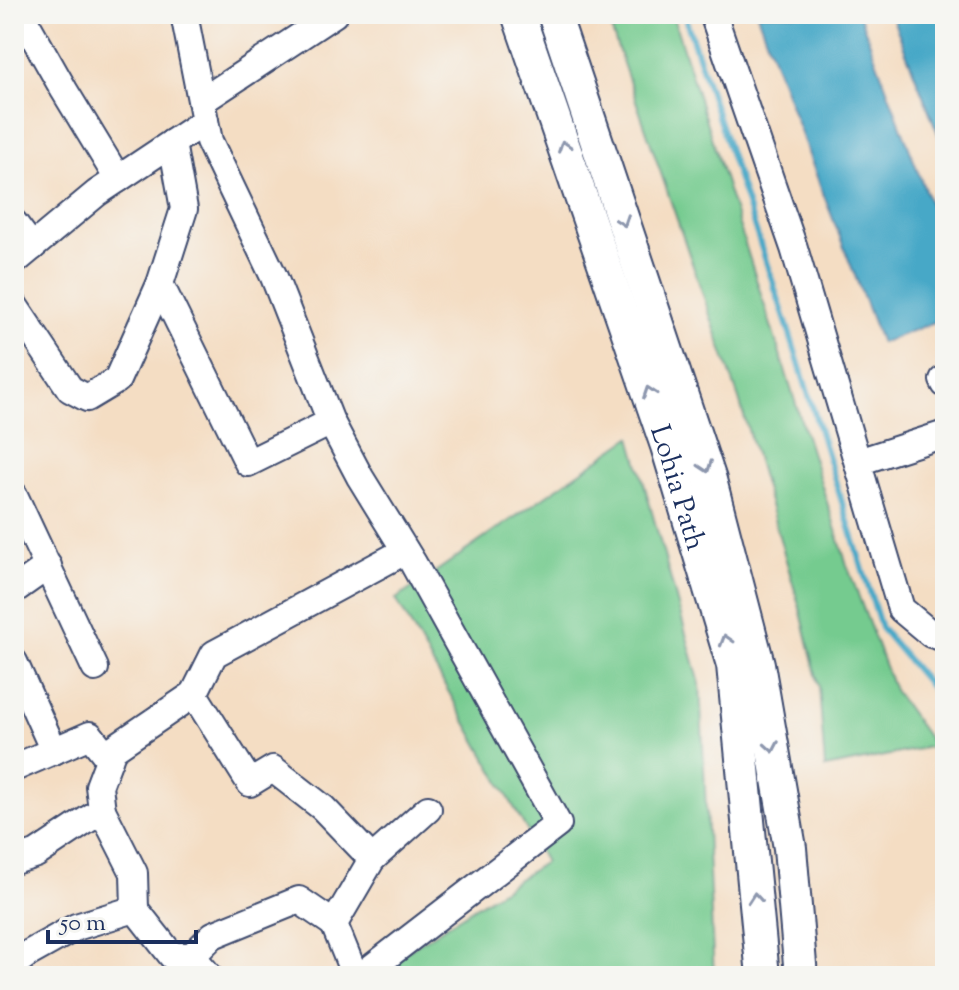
<svg xmlns="http://www.w3.org/2000/svg" width="959" height="990" font-family="'Sorts Mill Goudy',serif">
  <style>
    .green { fill: #75cb8f; stroke: #487d76; stroke-width: 2 }
    .water { fill: #47a8c7; stroke: #316c92; stroke-width: 2 }
    .lines { fill: none; stroke-linecap: round; stroke-linejoin: round }
    .stream { stroke: #47a8c7; stroke-width: 6 }
    .minor-casing { stroke: #3c496d; stroke-width: 30 }
    .major-casing { stroke: #3c496d; stroke-width: 36 }
    .minor { stroke: #fff; stroke-width: 26 }
    .major { stroke: #fff; stroke-width: 32 }
    .oneway { stroke: #8d97ae }
    .labels { text-anchor: middle; stroke-width: 6; stroke-linejoin: round; paint-order: stroke }
    .street-label { font-size: 28px; fill: #1b2f5e; stroke: #f6f6f2 }
  </style>
  <rect width="100%" height="100%" fill="#f6f6f2"/>
  <filter id="ink" filterUnits="userSpaceOnUse"><feTurbulence type="fractalNoise" baseFrequency=".0125" numOctaves="2"/><feDisplacementMap in="SourceGraphic" scale="16" xChannelSelector="R" yChannelSelector="G"/><feConvolveMatrix kernelMatrix="1 2 1 2 8 2 1 2 1" color-interpolation-filters="sRGB"/></filter>
  <filter id="wash" filterUnits="userSpaceOnUse"><feTurbulence type="fractalNoise" baseFrequency=".006" numOctaves="4" result="noise"/><feDisplacementMap in="SourceGraphic" scale="32" xChannelSelector="R" yChannelSelector="G"/><feGaussianBlur stdDeviation="1.8" result="paint"/><feColorMatrix in="noise" values="0 0 0 0 0 0 0 0 0 0 0 0 0 0 0 0 0 1.4 0 .05"/><feComposite in="paint" operator="in"/></filter>
  <g filter="url(#wash)">
    <rect width="100%" height="100%" fill="#f4ddc3"/>
    <g class="green">
      <path d="M 606,14 L 672,14 L 847,565 L 894,690 L 934,746 L 825,768 L 819,687 L 800,608 L 739,399 Z"/>
      <path d="M 631,437 L 700,684 L 714,976 L 368,976 L 545,862 L 396,599 Z"/>
    </g>
    <g class="water">
      <path d="M 757,14 L 859,14 L 945,244 L 945,318 L 881,343 L 821,188 Z"/>
      <path d="M 891,14 L 945,14 L 945,150 L 941,141 Z"/>
    </g>
    <g class="lines">
      <path class="stream" d="M 684,14 L 787,325 L 881,628 L 945,704"/>
    </g>
  </g>
  <g filter="url(#ink)">
    <g class="lines">
      <defs>
        <g id="minor">
          <path d="M 21,14 L 64,90 L 118,179"/>
          <path d="M 184,14 L 209,141 L 274,277 L 331,422 L 360,477 L 413,563 L 558,824 L 361,976"/>
          <path d="M 713,14 L 794,248 L 901,609 L 931,634 L 945,638"/>
          <path d="M 202,101 L 334,14"/>
          <path d="M 14,223 L 32,247"/>
          <path d="M 14,262 L 97,193 L 205,121"/>
          <path d="M 160,284 L 248,463 L 331,422"/>
          <path d="M 14,305 L 70,389 L 87,398 L 117,380 L 160,284 L 184,209 L 172,143"/>
          <path d="M 945,379 L 943,380 L 945,384"/>
          <path d="M 858,462 L 945,434"/>
          <path d="M 14,495 L 95,668"/>
          <path d="M 14,590 L 48,566"/>
          <path d="M 14,662 L 54,751"/>
          <path d="M 14,768 L 90,735 L 109,759"/>
          <path d="M 102,810 L 134,873 L 135,909 L 172,956 L 192,956 L 213,935 L 299,900 L 334,924"/>
          <path d="M 372,859 L 323,808 L 273,769 L 250,783 L 194,694 L 214,654 L 405,551"/>
          <path d="M 14,861 L 36,854 L 102,810 L 99,786 L 113,749 L 194,694"/>
          <path d="M 192,956 L 209,976"/>
          <path d="M 14,964 L 26,955 L 76,927 L 135,909"/>
          <path d="M 355,976 L 334,924 L 372,859 L 428,809"/>
        </g>
        <g id="major">
          <path id="s1" d="M 518,14 L 667,446 L 733,665 L 763,976"/>
          <path d="M 554,14 L 710,480 L 758,664 L 790,848 L 801,976"/>
        </g>
      </defs>
      <use href="#minor" class="minor-casing"/>
      <use href="#major" class="major-casing"/>
      <use href="#minor" class="minor"/>
      <use href="#major" class="major"/>
    </g>
    <defs><path id="oneway-chevron" d="M-2-3.5L2.5 0L-2 3.5" fill="none" stroke-width="1.6" stroke-linecap="round" stroke-linejoin="round" transform="scale(2)"/></defs>
    <g class="oneway">
      <use href="#oneway-chevron" transform="translate(564 146) rotate(-109)"/>
      <use href="#oneway-chevron" transform="translate(623 221) rotate(71)"/>
      <use href="#oneway-chevron" transform="translate(649 392) rotate(-109)"/>
      <use href="#oneway-chevron" transform="translate(706 467) rotate(71)"/>
      <use href="#oneway-chevron" transform="translate(726 640) rotate(-107)"/>
      <use href="#oneway-chevron" transform="translate(772 747) rotate(80)"/>
      <use href="#oneway-chevron" transform="translate(755 898) rotate(-95)"/>
    </g>
  </g>
  <g class="labels">
    <g class="street-label">
      <text dy="10" stroke="none"><textPath href="#s1" startOffset="500">Lohia Path</textPath></text>
    </g>
  </g>
  <rect width="959" height="990" fill="none" stroke="#f6f6f2" stroke-width="48"/>
  <path d="M48 930v12h148v-12" fill="none" stroke="#1b2f5e" stroke-width="4"/>
  <text x="60" y="930" font-size="24" fill="#1b2f5e" stroke="#f6f6f2" stroke-width="6" paint-order="stroke">50 m</text>
</svg>
